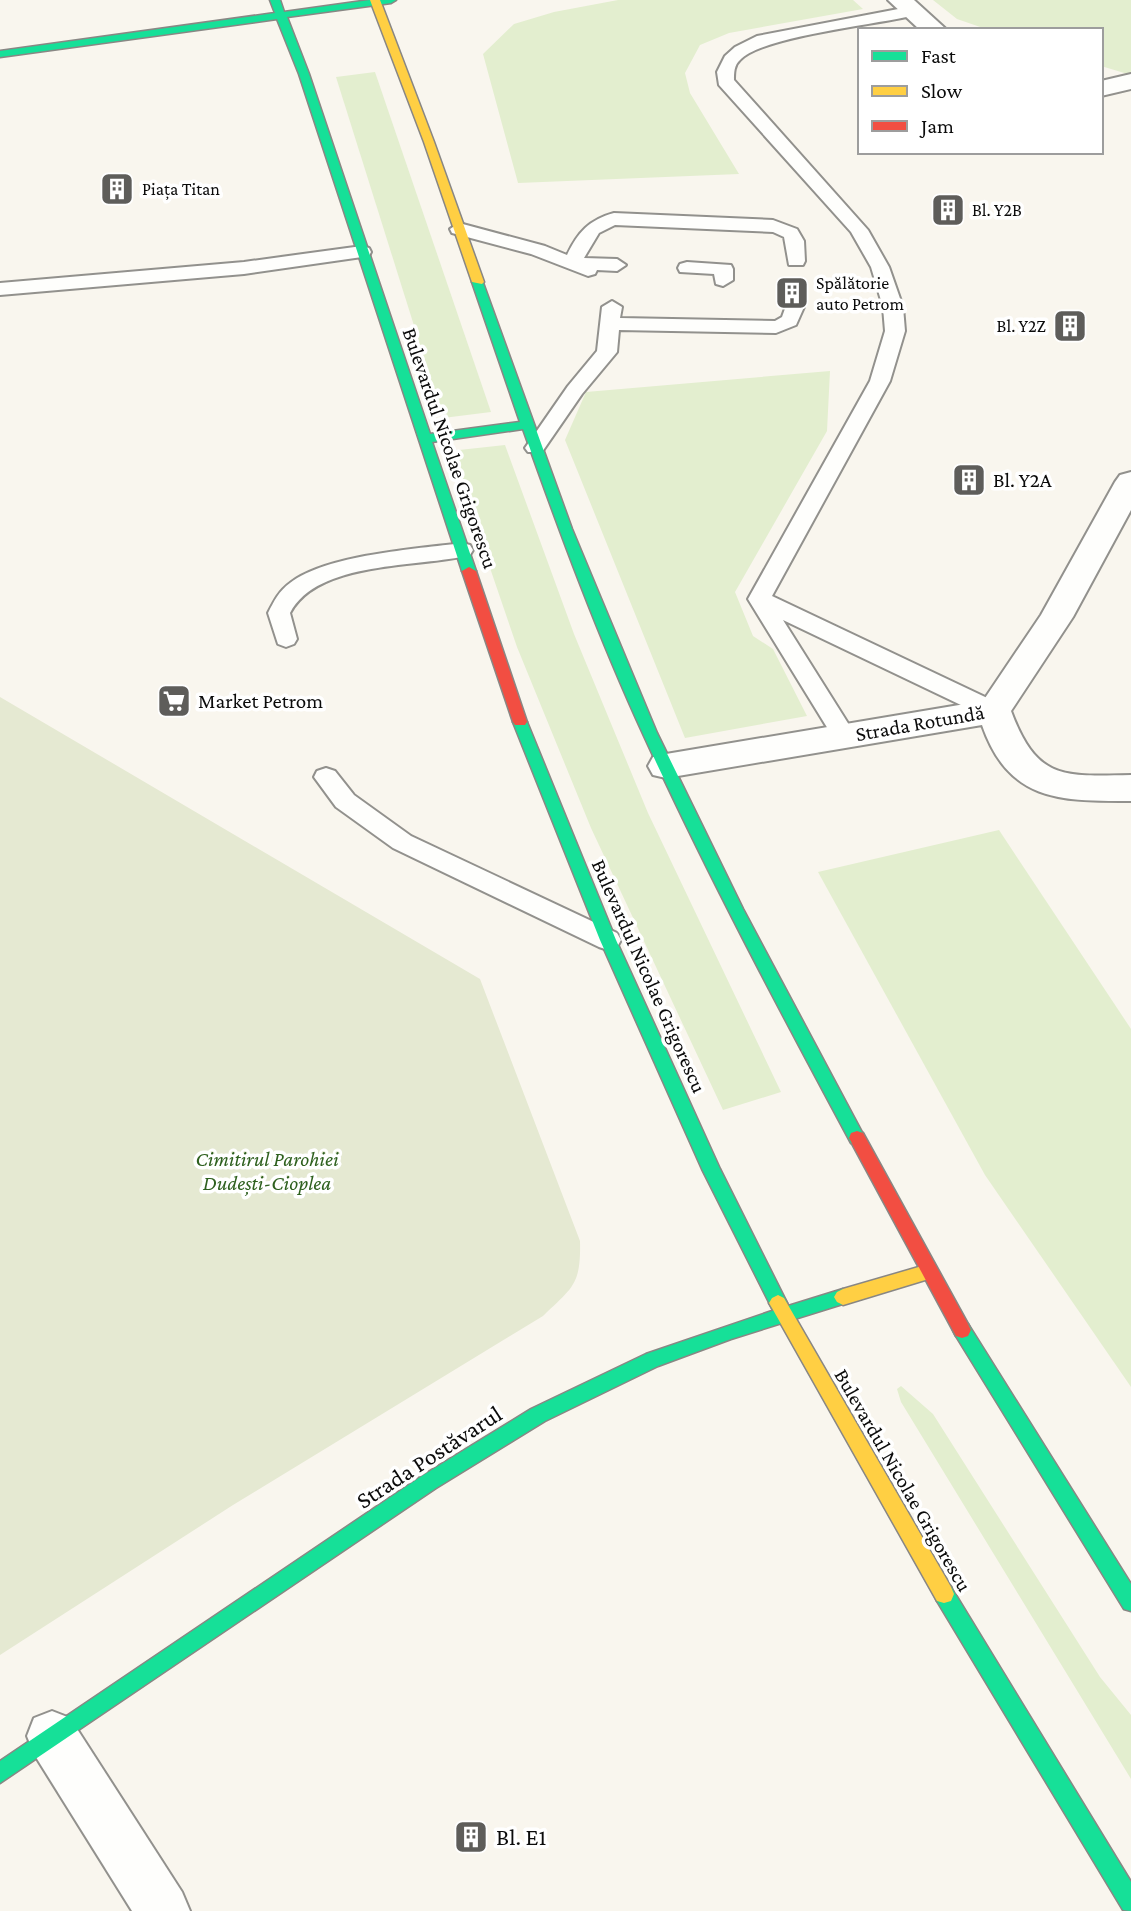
<svg xmlns="http://www.w3.org/2000/svg" width="1131" height="1911" font-family="'Crimson Pro',serif">
  <style>
    .green { fill: #e3eecf }
    .cemetery { fill: #e5e9d2 }
    .lines { fill: none; stroke-linecap: round; stroke-linejoin: round }
    .lane-casing { stroke: #92918d; stroke-width: 4 }
    .street-casing { stroke: #92918d; stroke-width: 4 }
    .fast-casing { stroke: #898784; stroke-width: 3 }
    .slow-casing { stroke: #898784; stroke-width: 3 }
    .jam-casing { stroke: #898784; stroke-width: 3 }
    .lane { fill: #fefefc; fill-rule: evenodd }
    .street { fill: #fefefc; fill-rule: evenodd }
    .fast { fill: #16e098; fill-rule: evenodd }
    .slow { fill: #ffcf43; fill-rule: evenodd }
    .jam { fill: #f24e42; fill-rule: evenodd }
    .labels { text-anchor: middle; stroke-width: 7; stroke-linejoin: round; paint-order: stroke }
    .far-poi-label { font-size: 18px; fill: #0b0b0b; stroke: #fff; text-anchor: start }
    .street-label { font-size: 21px; fill: #0b0b0b; stroke: #fff }
    .poi-label { font-size: 21px; fill: #0b0b0b; stroke: #fff; text-anchor: start }
    .park-label { font-size: 21px; font-style: italic; fill: #2e601e; stroke: #fff }
    .near-street-label { font-size: 24px; fill: #0b0b0b; stroke: #fff }
    .near-poi-label { font-size: 24px; fill: #0b0b0b; stroke: #fff; text-anchor: start }
  </style>
  <rect width="100%" height="100%" fill="#f9f6ee"/>
  <g class="green">
    <path d="M 618,0 L 853,0 L 863,9 L 729,33 L 700,45 L 685,73 L 690,93 L 739,174 L 518,183 L 483,54 L 514,24 L 554,12 Z"/>
    <path d="M 933,0 L 1131,0 L 1131,75 L 1101,66 L 1101,30 L 989,30 L 957,19 Z"/>
    <path d="M 375,72 L 491,412 L 443,418 L 336,77 Z"/>
    <path d="M 830,371 L 827,431 L 735,592 L 753,636 L 773,649 L 807,716 L 685,738 L 565,440 L 586,392 Z"/>
    <path d="M 505,445 L 574,634 L 648,813 L 781,1092 L 723,1110 L 591,828 L 517,647 L 450,451 Z"/>
    <path d="M 999,830 L 1131,1029 L 1131,1387 L 985,1175 L 818,872 Z"/>
    <path d="M 901,1386 L 933,1414 L 1100,1677 L 1131,1715 L 1131,1779 L 901,1402 L 897,1389 Z"/>
  </g>
  <path class="cemetery" d="M 0,697 L 480,979 L 580,1241 C 581,1285 573,1287 543,1316 L 233,1505 L 0,1655 Z"/>
  <g class="lines">
    <defs>
      <g id="lane">
        <path d="M 914,6 L 922,11 L 920,14 C 883,24 761,36 740,60 C 734,65 734,73 734,80 L 868,230 L 889,267 L 903,307 L 905,331 L 890,381 L 772,596 L 1002,705 L 1006,711 L 1002,717 L 994,719 L 986,717 L 783,620 L 856,736 L 852,742 L 844,744 L 836,742 L 748,599 L 870,381 L 885,331 L 883,307 L 871,267 L 851,232 L 719,85 L 717,72 L 725,56 L 735,47 L 757,36 Z"/>
        <path d="M 614,213 L 773,220 L 797,229 L 804,241 L 805,261 L 803,265 L 789,265 L 784,237 L 773,232 L 615,225 L 599,233 L 584,258 L 617,259 L 626,265 L 617,271 L 597,270 L 595,274 L 588,276 L 531,254 L 452,233 L 450,229 L 459,223 L 545,246 L 567,255 C 578,232 589,220 614,213 Z"/>
        <path d="M 362,246 L 369,248 L 371,252 L 369,256 L 244,274 L 0,295 L 0,283 L 244,262 Z"/>
        <path d="M 687,262 L 731,265 L 733,269 L 733,280 L 723,286 L 716,284 L 714,274 L 680,272 L 678,268 L 680,264 Z"/>
        <path d="M 612,301 L 622,307 L 620,318 L 775,321 L 782,317 L 787,303 L 801,303 L 804,307 L 796,325 L 776,333 L 619,330 L 617,352 L 582,394 L 542,452 L 528,452 L 525,448 L 568,386 L 597,351 L 602,307 Z"/>
        <path d="M 462,543 L 470,545 L 473,550 L 470,555 C 419,568 318,560 290,613 L 297,639 L 294,644 L 286,647 L 278,644 L 268,613 C 274,601 279,591 290,583 C 326,555 416,549 462,543 Z"/>
        <path d="M 326,768 L 335,771 L 354,795 L 411,836 L 617,933 L 621,940 L 617,947 L 608,950 L 599,947 L 393,848 L 336,807 L 314,777 L 317,771 Z"/>
      </g>
      <g id="street">
        <path d="M 888,0 L 914,0 L 947,30 L 920,30 Z"/>
        <path d="M 1131,74 L 1131,89 L 1101,96 L 1101,81 Z"/>
        <path d="M 1131,472 L 1131,510 L 1073,617 L 1011,711 C 1037,781 1064,776 1131,775 L 1131,801 C 1060,801 1009,802 982,725 L 666,778 L 653,775 L 648,766 L 653,757 L 666,754 L 983,701 L 1041,615 L 1115,482 L 1120,475 Z"/>
        <path d="M 52,1711 L 70,1718 L 182,1892 L 190,1911 L 132,1911 L 34,1754 L 27,1736 L 34,1718 Z"/>
      </g>
      <g id="fast">
        <path d="M 270,0 L 280,0 L 284,12 L 370,0 L 396,0 L 391,3 L 287,17 L 309,74 L 430,434 L 520,422 L 472,282 L 482,280 L 572,529 L 657,733 L 743,909 L 865,1138 L 863,1143 L 857,1145 L 851,1143 C 779,1009 707,874 644,736 C 598,636 560,533 523,429 L 432,442 L 476,571 L 469,575 L 462,571 L 299,74 L 277,19 L 0,57 L 0,51 L 275,13 Z"/>
        <path d="M 520,717 L 527,722 L 616,940 L 720,1169 L 787,1303 L 785,1307 L 843,1289 L 849,1292 L 852,1297 L 849,1302 L 731,1339 L 658,1366 L 545,1421 L 436,1488 L 0,1783 L 0,1761 L 422,1476 L 531,1409 L 646,1354 L 775,1310 L 772,1308 L 702,1169 L 600,940 L 513,722 Z"/>
        <path d="M 962,1322 L 968,1324 L 1131,1584 L 1131,1611 L 1124,1609 L 956,1336 L 953,1330 L 956,1324 Z"/>
        <path d="M 944,1585 L 951,1587 L 1131,1882 L 1131,1911 L 1123,1910 L 937,1601 L 934,1594 L 937,1587 Z"/>
      </g>
      <g id="slow">
        <path d="M 370,0 L 380,0 L 434,142 L 484,282 L 482,284 L 472,282 L 424,142 Z"/>
        <path d="M 929,1264 L 935,1267 L 938,1272 L 935,1277 L 843,1305 L 837,1302 L 834,1297 L 837,1292 L 843,1289 Z"/>
        <path d="M 778,1295 L 784,1298 L 951,1587 L 954,1594 L 951,1601 L 944,1603 L 937,1601 L 772,1308 L 769,1303 L 772,1298 Z"/>
      </g>
      <g id="jam">
        <path d="M 469,567 L 476,571 L 527,722 L 525,725 L 515,725 L 513,722 L 462,571 Z"/>
        <path d="M 857,1131 L 863,1133 L 968,1324 L 971,1330 L 968,1336 L 962,1338 L 956,1336 L 849,1138 L 851,1133 Z"/>
      </g>
    </defs>
    <use href="#lane" class="lane-casing"/>
    <use href="#street" class="street-casing"/>
    <use href="#fast" class="fast-casing"/>
    <use href="#slow" class="slow-casing"/>
    <use href="#jam" class="jam-casing"/>
    <use href="#lane" class="lane"/>
    <use href="#street" class="street"/>
    <use href="#fast" class="fast"/>
    <use href="#slow" class="slow"/>
    <use href="#jam" class="jam"/>
  </g>
  <defs>
    <symbol id="building-square" viewBox="-11 -11 22 22"><rect x="-9" y="-9" width="18" height="18" rx="4" fill="#5e5d5a" stroke="#fff"/><path d="M-4-6H4V6H1V3H-1V6H-4ZM-2.5-4.3h1.7v1.8h-1.7ZM.8-4.3h1.7v1.8H.8ZM-2.5-1h1.7V.8h-1.7ZM.8-1h1.7V.8H.8Z" fill="#fff"/></symbol>
    <symbol id="supermarket-square" viewBox="-11 -11 22 22"><rect x="-9" y="-9" width="18" height="18" rx="4" fill="#5e5d5a" stroke="#fff"/><path d="M-6-5.5h2.5l.6 2H6L4.5 2H-2.5L-4.4-4H-6ZM-1.5 3.2a1.3 1.3 0 1 0 .1 0ZM3 3.2a1.3 1.3 0 1 0 .1 0Z" fill="#fff"/></symbol>
  </defs>
  <g fill-rule="evenodd">
    <use href="#building-square" x="98" y="170" width="38" height="38"/>
    <use href="#building-square" x="929" y="191" width="38" height="38"/>
    <use href="#building-square" x="773" y="274" width="38" height="38"/>
    <use href="#building-square" x="1051" y="307" width="38" height="38"/>
    <use href="#building-square" x="950" y="461" width="38" height="38"/>
    <use href="#supermarket-square" x="155" y="682" width="38" height="38"/>
    <use href="#building-square" x="452" y="1818" width="38" height="38"/>
  </g>
  <g class="labels">
    <g class="far-poi-label">
      <text x="142" y="195">Piața Titan</text>
      <text x="972" y="216">Bl. Y2B</text>
      <text x="816" y="289">Spălătorie<tspan x="816" dy="21">auto Petrom</tspan></text>
      <text x="1046" y="332" text-anchor="end">Bl. Y2Z</text>
    </g>
    <g class="street-label">
      <text transform="translate(450 448) rotate(71)" y="7">Bulevardul Nicolae Grigorescu</text>
      <text transform="translate(920 723) rotate(-10)" y="7">Strada Rotundă</text>
      <text transform="translate(649 976) rotate(66)" y="7">Bulevardul Nicolae Grigorescu</text>
      <text transform="translate(903 1480) rotate(60)" y="7">Bulevardul Nicolae Grigorescu</text>
    </g>
    <g class="poi-label">
      <text x="993" y="487">Bl. Y2A</text>
      <text x="198" y="708">Market Petrom</text>
    </g>
    <g class="park-label">
      <text x="267" y="1166">Cimitirul Parohiei<tspan x="267" dy="24">Dudești-Cioplea</tspan></text>
    </g>
    <g class="near-street-label">
      <text transform="translate(429 1457) rotate(-33)" y="8">Strada Postăvarul</text>
    </g>
    <g class="near-poi-label">
      <text x="496" y="1845">Bl. E1</text>
    </g>
  </g>
  <rect x="858" y="28" width="245" height="126" fill="#ffffff" stroke="#9d9d9d" stroke-width="2"/>
  <rect x="872" y="51" width="35" height="10" fill="#16e098" stroke="#9d9d9d" stroke-width="2"/>
  <text x="921" y="63" font-size="21" fill="#0b0b0b">Fast</text>
  <rect x="872" y="86" width="35" height="10" fill="#ffcf43" stroke="#9d9d9d" stroke-width="2"/>
  <text x="921" y="98" font-size="21" fill="#0b0b0b">Slow</text>
  <rect x="872" y="121" width="35" height="10" fill="#f24e42" stroke="#9d9d9d" stroke-width="2"/>
  <text x="921" y="133" font-size="21" fill="#0b0b0b">Jam</text>
</svg>
